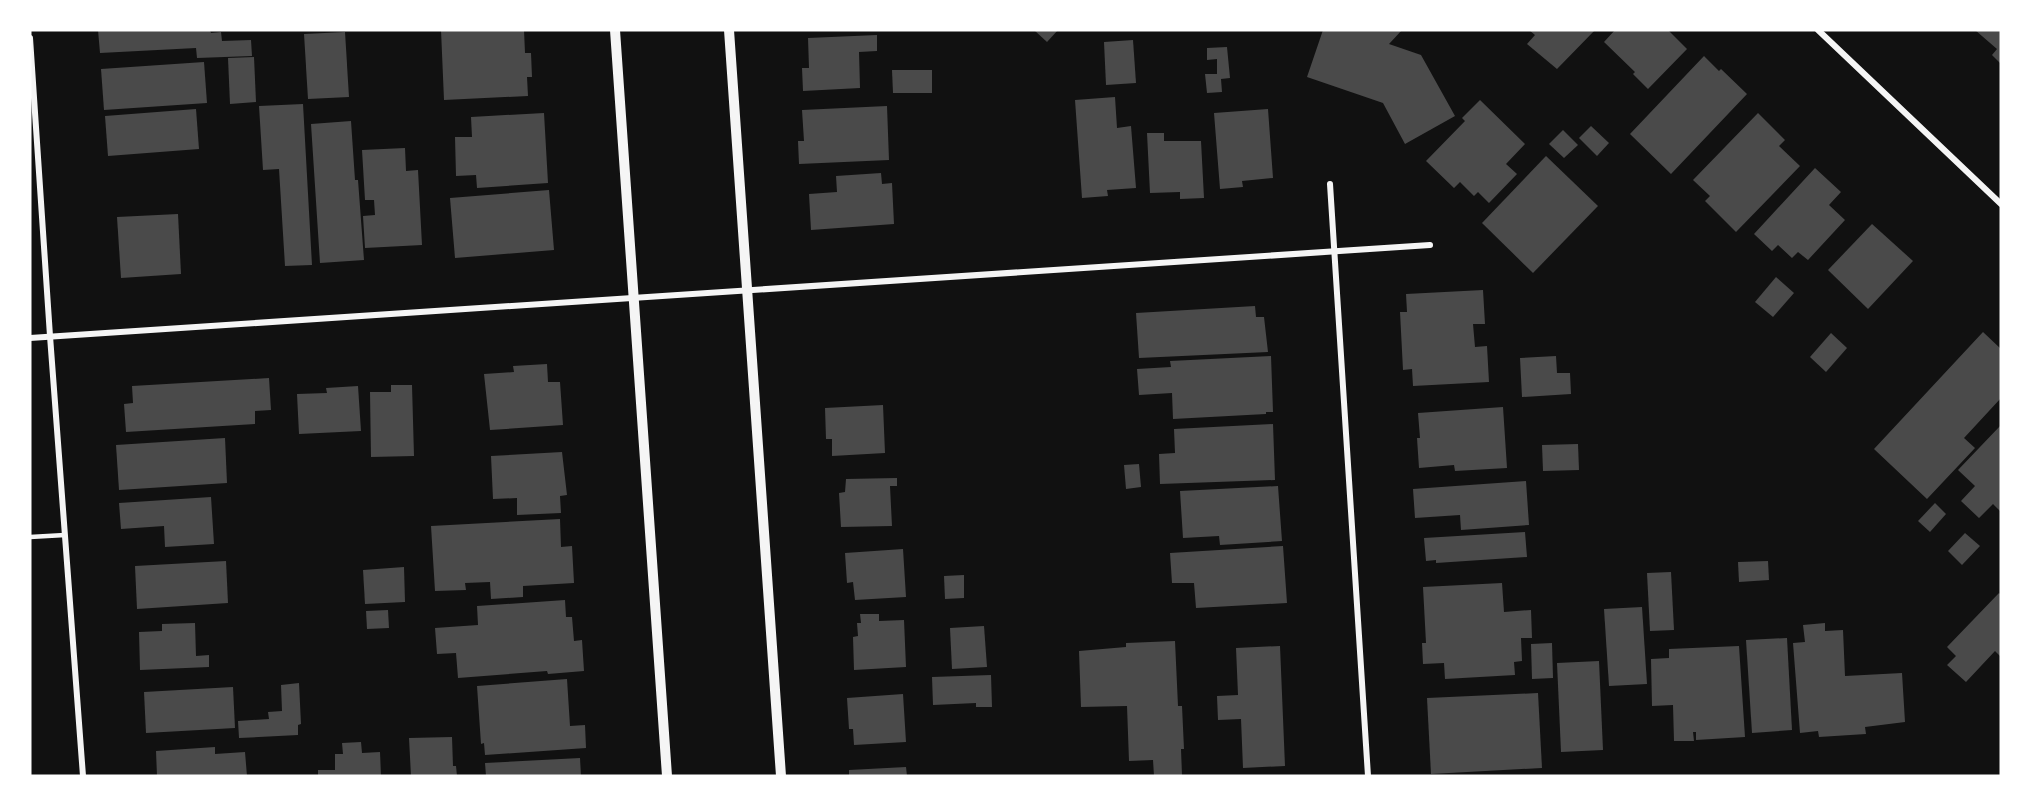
<svg xmlns="http://www.w3.org/2000/svg" width="2031" height="806" font-family="'PT Sans Narrow',sans-serif">
  <style>
    .building { fill: #4a4a4a }
    .lines { fill: none; stroke-linecap: round; stroke-linejoin: round }
    .service { stroke: #f5f5f5; stroke-width: 4.5 }
    .minor { stroke: #f5f5f5; stroke-width: 6 }
    .tertiary { stroke: #f5f5f5; stroke-width: 10 }
  </style>
  <rect width="100%" height="100%" fill="#111"/>
  <g class="building">
    <path d="M 98,30 L 210,30 L 211,33 L 221,32 L 222,41 L 251,40 L 252,56 L 197,58 L 196,48 L 100,53 Z"/>
    <path d="M 441,30 L 524,30 L 525,53 L 531,53 L 532,77 L 527,77 L 528,96 L 444,100 Z"/>
    <path d="M 1034,30 L 1058,30 L 1047,42 Z"/>
    <path d="M 1323,30 L 1402,30 L 1389,44 L 1421,55 L 1455,116 L 1405,144 L 1383,103 L 1307,77 Z"/>
    <path d="M 1529,30 L 1595,30 L 1557,69 L 1527,44 L 1535,35 Z"/>
    <path d="M 1615,30 L 1668,30 L 1687,49 L 1648,89 L 1633,74 L 1635,72 L 1604,42 Z"/>
    <path d="M 1975,30 L 2001,30 L 2001,64 L 1992,55 L 1997,49 Z"/>
    <path d="M 345,32 L 349,97 L 308,99 L 304,34 Z"/>
    <path d="M 877,35 L 877,51 L 859,52 L 860,88 L 803,91 L 802,68 L 809,68 L 808,38 Z"/>
    <path d="M 1133,40 L 1136,83 L 1106,85 L 1104,42 Z"/>
    <path d="M 1227,47 L 1230,78 L 1221,79 L 1222,92 L 1207,93 L 1205,74 L 1217,74 L 1217,59 L 1207,60 L 1207,48 Z"/>
    <path d="M 1704,56 L 1719,71 L 1721,69 L 1747,94 L 1671,174 L 1630,134 Z"/>
    <path d="M 254,57 L 256,102 L 230,104 L 228,58 Z"/>
    <path d="M 204,62 L 207,103 L 104,110 L 101,69 Z"/>
    <path d="M 892,70 L 932,70 L 932,93 L 893,93 Z"/>
    <path d="M 1115,97 L 1117,128 L 1131,126 L 1136,188 L 1107,190 L 1108,196 L 1082,198 L 1075,100 Z"/>
    <path d="M 1480,100 L 1525,144 L 1506,164 L 1517,174 L 1489,203 L 1478,192 L 1474,196 L 1460,182 L 1454,188 L 1426,161 L 1465,121 L 1462,118 Z"/>
    <path d="M 303,104 L 312,265 L 285,266 L 279,169 L 263,170 L 259,106 Z"/>
    <path d="M 887,106 L 889,160 L 799,164 L 798,141 L 804,141 L 802,110 Z"/>
    <path d="M 196,109 L 199,149 L 108,156 L 105,116 Z"/>
    <path d="M 1268,109 L 1273,178 L 1242,181 L 1243,187 L 1220,189 L 1214,113 Z"/>
    <path d="M 544,113 L 548,183 L 477,188 L 476,175 L 456,176 L 455,137 L 472,137 L 471,117 Z"/>
    <path d="M 1758,113 L 1785,140 L 1779,146 L 1800,166 L 1736,232 L 1705,201 L 1710,196 L 1693,180 Z"/>
    <path d="M 351,121 L 355,180 L 358,180 L 364,260 L 320,263 L 311,124 Z"/>
    <path d="M 1591,126 L 1609,143 L 1597,156 L 1579,138 Z"/>
    <path d="M 1563,130 L 1578,145 L 1564,158 L 1549,144 Z"/>
    <path d="M 1147,133 L 1164,133 L 1164,141 L 1201,141 L 1204,198 L 1180,199 L 1180,192 L 1150,193 Z"/>
    <path d="M 405,148 L 406,171 L 418,170 L 422,245 L 365,248 L 363,216 L 375,215 L 374,200 L 365,200 L 362,150 Z"/>
    <path d="M 1546,156 L 1598,206 L 1533,273 L 1482,223 Z"/>
    <path d="M 1815,168 L 1841,192 L 1829,205 L 1845,220 L 1808,260 L 1798,252 L 1792,258 L 1778,245 L 1772,251 L 1754,234 Z"/>
    <path d="M 881,173 L 882,184 L 892,183 L 894,224 L 811,230 L 809,194 L 837,192 L 836,176 Z"/>
    <path d="M 549,190 L 554,250 L 455,258 L 450,198 Z"/>
    <path d="M 178,214 L 181,274 L 121,278 L 117,217 Z"/>
    <path d="M 1872,224 L 1913,261 L 1868,309 L 1828,270 Z"/>
    <path d="M 1776,277 L 1794,293 L 1773,317 L 1755,302 Z"/>
    <path d="M 1483,290 L 1485,324 L 1473,324 L 1475,347 L 1487,346 L 1489,382 L 1413,386 L 1412,369 L 1403,370 L 1400,312 L 1407,312 L 1406,294 Z"/>
    <path d="M 1255,306 L 1256,317 L 1264,317 L 1268,352 L 1139,358 L 1136,313 Z"/>
    <path d="M 1983,332 L 2001,349 L 2001,398 L 1964,438 L 1975,448 L 1927,499 L 1874,449 Z"/>
    <path d="M 1831,333 L 1847,348 L 1826,372 L 1810,357 Z"/>
    <path d="M 1271,356 L 1273,412 L 1266,412 L 1266,414 L 1173,419 L 1172,393 L 1139,395 L 1137,369 L 1171,367 L 1170,361 Z"/>
    <path d="M 1556,356 L 1557,373 L 1570,373 L 1571,394 L 1522,397 L 1520,358 Z"/>
    <path d="M 547,364 L 548,382 L 560,382 L 563,425 L 490,430 L 484,374 L 514,372 L 513,366 Z"/>
    <path d="M 269,378 L 271,410 L 255,411 L 255,424 L 126,432 L 124,404 L 133,403 L 132,386 Z"/>
    <path d="M 391,385 L 412,385 L 414,456 L 371,457 L 370,392 L 391,392 Z"/>
    <path d="M 358,386 L 361,431 L 299,434 L 297,394 L 327,393 L 326,388 Z"/>
    <path d="M 883,405 L 885,453 L 832,456 L 832,439 L 826,439 L 825,408 Z"/>
    <path d="M 1503,407 L 1507,468 L 1455,471 L 1454,465 L 1419,468 L 1417,438 L 1420,438 L 1418,413 Z"/>
    <path d="M 1273,424 L 1275,480 L 1160,484 L 1159,454 L 1175,453 L 1174,429 Z"/>
    <path d="M 2001,425 L 2001,512 L 1993,504 L 1979,518 L 1961,501 L 1975,486 L 1958,470 Z"/>
    <path d="M 225,438 L 227,483 L 119,490 L 116,445 Z"/>
    <path d="M 1578,444 L 1579,470 L 1543,471 L 1542,445 Z"/>
    <path d="M 562,452 L 567,495 L 560,496 L 561,513 L 517,515 L 517,498 L 493,499 L 491,456 Z"/>
    <path d="M 1139,464 L 1141,487 L 1126,489 L 1124,465 Z"/>
    <path d="M 897,478 L 897,486 L 890,486 L 892,526 L 841,527 L 839,493 L 845,492 L 846,479 Z"/>
    <path d="M 1526,481 L 1529,525 L 1461,530 L 1460,515 L 1415,518 L 1413,489 Z"/>
    <path d="M 1278,486 L 1282,541 L 1220,545 L 1219,536 L 1183,538 L 1180,491 Z"/>
    <path d="M 211,497 L 214,544 L 165,547 L 164,526 L 121,529 L 119,503 Z"/>
    <path d="M 1935,503 L 1946,514 L 1930,532 L 1918,521 Z"/>
    <path d="M 560,519 L 561,547 L 572,546 L 574,583 L 523,586 L 523,597 L 491,599 L 490,582 L 465,583 L 466,590 L 435,591 L 431,526 Z"/>
    <path d="M 1525,532 L 1527,557 L 1436,563 L 1436,560 L 1426,561 L 1424,538 Z"/>
    <path d="M 1965,533 L 1980,546 L 1962,565 L 1948,551 Z"/>
    <path d="M 1283,546 L 1287,603 L 1196,608 L 1194,583 L 1172,583 L 1170,553 Z"/>
    <path d="M 903,549 L 906,597 L 855,600 L 853,582 L 847,583 L 845,553 Z"/>
    <path d="M 226,561 L 228,603 L 137,609 L 135,566 Z"/>
    <path d="M 1768,561 L 1769,580 L 1739,582 L 1738,562 Z"/>
    <path d="M 404,567 L 405,602 L 365,604 L 363,570 Z"/>
    <path d="M 1671,572 L 1674,630 L 1650,631 L 1647,573 Z"/>
    <path d="M 964,575 L 964,598 L 945,599 L 944,576 Z"/>
    <path d="M 1502,583 L 1504,612 L 1531,610 L 1532,638 L 1521,638 L 1522,661 L 1514,662 L 1515,675 L 1445,679 L 1444,663 L 1423,664 L 1422,643 L 1426,643 L 1423,587 Z"/>
    <path d="M 1999,593 L 2001,595 L 2001,657 L 1995,651 L 1966,682 L 1947,665 L 1956,656 L 1947,647 Z"/>
    <path d="M 565,600 L 566,617 L 572,617 L 574,641 L 582,640 L 584,671 L 548,674 L 547,671 L 458,678 L 456,653 L 437,654 L 435,628 L 478,625 L 477,606 Z"/>
    <path d="M 1642,607 L 1647,684 L 1609,686 L 1604,609 Z"/>
    <path d="M 388,610 L 389,628 L 367,629 L 366,611 Z"/>
    <path d="M 860,614 L 879,614 L 879,621 L 904,620 L 906,667 L 854,670 L 853,637 L 858,636 L 857,623 L 861,623 Z"/>
    <path d="M 195,623 L 196,656 L 209,655 L 209,667 L 140,670 L 139,632 L 162,631 L 162,624 Z"/>
    <path d="M 1825,623 L 1825,631 L 1843,630 L 1845,676 L 1902,673 L 1905,722 L 1865,727 L 1866,734 L 1819,737 L 1818,731 L 1800,733 L 1793,643 L 1805,642 L 1803,625 Z"/>
    <path d="M 984,626 L 987,667 L 952,669 L 950,628 Z"/>
    <path d="M 1787,638 L 1792,730 L 1752,733 L 1746,640 Z"/>
    <path d="M 1175,641 L 1178,706 L 1182,706 L 1184,749 L 1181,749 L 1182,775 L 1154,776 L 1153,760 L 1129,761 L 1127,706 L 1081,707 L 1079,651 L 1126,647 L 1126,643 Z"/>
    <path d="M 1552,643 L 1553,678 L 1532,679 L 1531,644 Z"/>
    <path d="M 1280,646 L 1285,766 L 1243,768 L 1241,719 L 1218,720 L 1217,696 L 1238,695 L 1236,648 Z"/>
    <path d="M 1739,646 L 1745,737 L 1696,740 L 1696,732 L 1693,732 L 1694,741 L 1674,741 L 1673,705 L 1652,706 L 1651,659 L 1669,658 L 1669,649 Z"/>
    <path d="M 1599,661 L 1603,750 L 1561,752 L 1557,663 Z"/>
    <path d="M 991,675 L 992,707 L 976,707 L 976,703 L 933,705 L 932,677 Z"/>
    <path d="M 567,679 L 570,726 L 585,725 L 586,748 L 485,755 L 484,743 L 481,744 L 477,686 Z"/>
    <path d="M 299,683 L 301,724 L 298,725 L 298,735 L 239,738 L 238,721 L 269,719 L 268,712 L 282,711 L 281,685 Z"/>
    <path d="M 233,687 L 235,728 L 146,733 L 144,692 Z"/>
    <path d="M 1538,693 L 1542,768 L 1431,774 L 1427,698 Z"/>
    <path d="M 903,694 L 906,742 L 854,745 L 853,729 L 849,729 L 847,698 Z"/>
    <path d="M 452,737 L 453,766 L 456,766 L 457,776 L 411,776 L 409,738 Z"/>
    <path d="M 361,742 L 362,753 L 380,752 L 381,776 L 318,776 L 318,770 L 335,770 L 335,754 L 343,754 L 342,743 Z"/>
    <path d="M 215,747 L 215,754 L 245,752 L 247,776 L 157,776 L 156,751 Z"/>
    <path d="M 580,758 L 581,776 L 486,776 L 485,763 Z"/>
    <path d="M 906,767 L 907,776 L 849,776 L 849,770 Z"/>
  </g>
  <g class="lines">
    <path class="service" d="M 30,537 L 65,535"/>
    <g class="minor">
      <path d="M 1818,30 L 2001,204"/>
      <path d="M 30,38 L 50,336 L 83,776"/>
      <path d="M 1330,184 L 1368,776"/>
      <path d="M 30,338 L 1430,245"/>
    </g>
    <g class="tertiary">
      <path d="M 615,30 L 667,776"/>
      <path d="M 729,30 L 781,776"/>
    </g>
  </g>
  <rect width="2031" height="806" fill="none" stroke="#ffffff" stroke-width="63"/>
</svg>
